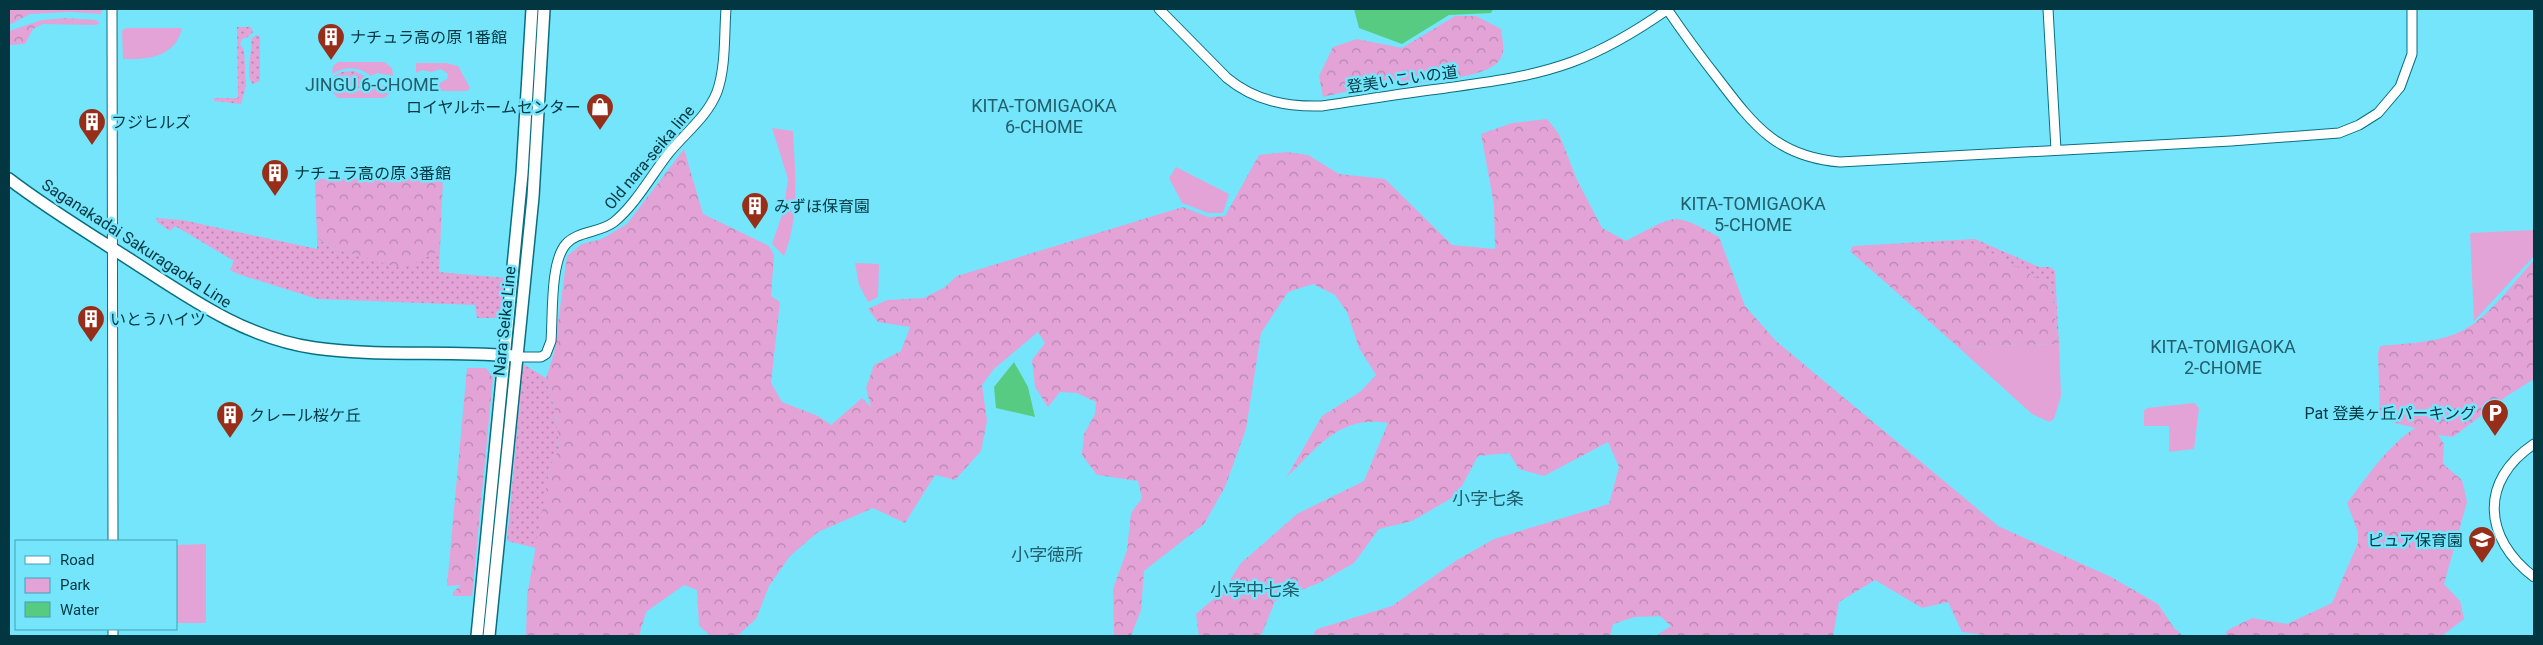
<svg xmlns="http://www.w3.org/2000/svg" width="2543" height="645" font-family="Roboto,'Noto Sans JP',sans-serif">
  <style>
    .grass { fill: url(#grass-dots) }
    .forest { fill: url(#forest-crowns) }
    .green { fill: #e3a3d7 }
    .water { fill: #58cb83 }
    .lines { fill: none; stroke-linecap: round; stroke-linejoin: round }
    .minor-casing { stroke: #086f80; stroke-width: 11 }
    .major-casing { stroke: #086f80; stroke-width: 14 }
    .minor { stroke: #fff; stroke-width: 9 }
    .major { stroke: #fff; stroke-width: 11 }
    .labels { text-anchor: middle; stroke-width: 5; stroke-linejoin: round; paint-order: stroke }
    .poi-label { font-size: 16px; fill: #023741; stroke: #75e5fc; text-anchor: start }
    .street-label { font-size: 16px; fill: #023741; stroke: #75e5fc }
    .neighbourhood-label { font-size: 18px; fill: #225e6b; stroke: #75e5fc }
  </style>
  <defs>
    <pattern id="grass-dots" width="8" height="8" patternUnits="userSpaceOnUse" patternTransform="scale(1.25)"><rect width="8" height="8" fill="#e3a3d7"/><path d="M2 2h.1M6 6h.1" fill="none" stroke="#b686b0" stroke-width="1.8" stroke-linecap="round"/></pattern>
    <pattern id="forest-crowns" width="20" height="18" patternUnits="userSpaceOnUse" patternTransform="scale(1.25)"><rect width="20" height="18" fill="#e3a3d7"/><path d="M2 6a3 3 0 1 1 6 0M12 15a3 3 0 1 1 6 0" fill="none" stroke="#b686b0"/></pattern>
  </defs>
  <rect width="100%" height="100%" fill="#75e5fc"/>
  <g class="grass">
    <path d="M 237,27 L 251,27 L 253,32 L 248,37 L 242,39 L 240,44 L 244,50 L 246,86 L 241,104 L 214,101 L 214,98 L 238,98 Z"/>
    <path d="M 256,35 L 260,36 L 260,81 L 253,84 C 244,77 253,52 251,39 Z"/>
    <path d="M 354,71 L 367,77 L 368,83 C 358,92 342,91 333,81 L 333,76 L 342,72 Z"/>
    <path d="M 156,218 L 182,220 L 317,249 L 317,238 L 332,248 L 360,256 L 425,256 L 440,250 L 439,272 L 505,278 L 500,318 L 477,318 L 475,305 L 317,299 L 238,274 L 230,270 L 234,261 L 175,226 L 170,231 L 157,222 Z"/>
    <path d="M 1975,239 L 2039,267 L 2050,267 L 2055,271 L 2059,344 L 2050,285 L 1977,246 L 1853,246 Z"/>
    <path d="M 523,364 L 546,378 L 556,414 L 559,449 L 550,467 L 536,548 L 507,541 Z"/>
  </g>
  <g class="forest">
    <path d="M 9,9 L 102,9 L 101,14 L 71,12 L 30,14 L 9,25 Z"/>
    <path d="M 1455,16 L 1476,16 L 1501,29 C 1502,40 1507,53 1498,62 C 1478,83 1395,83 1365,88 C 1351,90 1337,94 1323,97 L 1319,76 L 1333,47 L 1357,39 L 1402,48 Z"/>
    <path d="M 65,18 L 96,20 L 100,23 L 96,25 L 43,24 L 33,29 L 25,44 L 9,45 L 9,31 L 42,20 Z"/>
    <path d="M 1547,119 L 1559,134 L 1577,180 L 1602,228 L 1626,241 C 1638,235 1662,220 1675,219 C 1689,219 1707,231 1719,237 L 1745,306 L 1776,341 L 1998,526 L 2111,577 L 2158,604 L 2174,628 L 2183,636 L 1992,636 L 1962,632 L 1948,602 L 1922,608 L 1875,580 L 1839,602 L 1833,636 L 1656,636 L 1671,626 L 1660,616 L 1635,617 L 1613,624 L 1610,636 L 1312,636 L 1317,629 L 1392,606 L 1457,560 L 1494,539 L 1609,504 L 1619,467 L 1608,442 L 1544,476 L 1519,469 L 1509,453 L 1478,456 L 1457,495 L 1412,521 L 1379,529 L 1354,563 L 1321,582 L 1275,601 L 1261,636 L 1199,636 L 1196,614 L 1224,590 L 1240,564 L 1297,514 L 1364,481 L 1388,423 C 1339,415 1318,447 1286,478 L 1322,416 L 1360,392 L 1376,375 L 1359,348 L 1347,312 L 1335,295 L 1313,284 L 1288,292 L 1261,333 L 1246,429 L 1225,487 L 1204,524 L 1144,571 L 1141,610 L 1131,636 L 1114,636 L 1113,589 L 1127,550 L 1131,513 L 1142,498 L 1138,481 L 1097,475 L 1082,455 L 1084,434 L 1095,414 L 1096,402 L 1077,393 L 1060,392 L 1048,407 L 1035,387 L 1032,360 L 1045,343 L 1038,332 L 994,369 L 982,385 L 987,421 L 981,451 L 955,480 L 935,475 L 905,523 L 873,508 L 818,532 L 790,556 L 769,586 L 756,619 L 737,636 L 711,636 L 699,626 L 697,590 L 684,585 L 646,612 L 639,636 L 526,636 L 527,596 L 545,494 L 550,467 L 559,449 L 556,414 L 546,378 L 554,353 L 567,256 L 582,244 L 602,239 L 627,224 L 684,149 L 703,214 L 769,246 L 774,255 L 771,296 L 780,302 L 771,383 L 782,402 L 818,416 L 831,425 L 862,398 L 871,407 L 866,388 L 874,365 L 901,351 L 910,327 L 878,322 L 868,309 L 887,300 L 924,298 L 945,287 L 957,276 L 1183,207 L 1208,217 L 1225,216 L 1259,155 L 1287,152 L 1308,155 L 1339,174 L 1385,179 L 1452,245 L 1495,249 L 1494,205 L 1481,134 L 1512,123 Z"/>
    <path d="M 443,178 L 440,250 L 410,266 L 397,267 L 332,248 L 317,238 L 315,179 Z"/>
    <path d="M 1977,245 L 2050,285 L 2059,344 L 1958,347 L 1850,251 L 1853,246 Z"/>
    <path d="M 2534,260 L 2534,379 L 2507,396 L 2453,437 L 2438,435 L 2444,444 L 2443,464 L 2462,480 L 2467,502 L 2444,584 L 2460,601 L 2464,619 L 2442,636 L 2224,636 L 2228,630 L 2252,618 L 2287,624 L 2332,603 L 2358,543 L 2358,532 L 2347,503 C 2368,476 2386,447 2415,428 L 2380,419 L 2378,353 L 2380,346 C 2409,343 2442,343 2467,328 C 2491,314 2515,281 2534,260 Z"/>
    <path d="M 467,368 L 486,368 L 493,377 L 472,596 L 453,596 L 453,592 L 461,585 L 447,586 Z"/>
  </g>
  <g class="green">
    <path d="M 126,28 L 182,28 C 176,57 147,60 123,59 L 122,31 Z"/>
    <path d="M 338,62 L 384,62 L 392,68 L 393,76 L 377,73 L 371,76 C 359,66 345,66 332,74 L 333,66 Z"/>
    <path d="M 416,63 L 446,63 L 458,66 L 470,88 L 467,91 L 416,91 L 416,84 L 422,87 L 430,85 L 433,81 L 440,83 L 447,79 L 448,74 L 441,69 L 431,72 L 422,70 L 416,73 Z"/>
    <path d="M 371,84 L 377,86 L 393,84 L 392,91 L 384,98 L 338,98 L 332,92 L 332,86 C 345,94 359,94 371,84 Z"/>
    <path d="M 772,128 L 793,131 C 795,171 800,218 784,256 L 772,244 L 783,212 L 788,179 Z"/>
    <path d="M 1176,167 L 1229,194 L 1223,213 L 1208,213 L 1182,203 L 1169,178 Z"/>
    <path d="M 2534,230 L 2534,256 L 2474,321 L 2470,233 Z"/>
    <path d="M 855,263 L 879,264 L 878,297 L 868,302 L 859,285 Z"/>
    <path d="M 2059,344 L 2061,396 L 2054,419 L 2049,422 L 2032,414 L 1958,347 Z"/>
    <path d="M 2194,403 L 2199,408 L 2194,449 L 2169,452 L 2169,426 L 2144,426 L 2144,411 L 2147,408 Z"/>
    <path d="M 206,544 L 206,623 L 176,623 L 176,545 Z"/>
  </g>
  <g class="water">
    <path d="M 1354,9 L 1493,9 L 1491,13 L 1449,15 L 1402,44 L 1359,28 Z"/>
    <path d="M 1014,362 L 1028,387 L 1035,417 L 996,408 L 994,387 Z"/>
  </g>
  <g class="lines">
    <defs>
      <g id="minor">
        <path d="M 112,9 L 113,541"/>
        <path d="M 1159,9 L 1227,78 C 1255,101 1287,107 1322,106 C 1363,100 1405,93 1446,88 C 1489,82 1531,77 1572,62 C 1607,49 1638,30 1668,9"/>
        <path d="M 1667,9 C 1684,34 1701,57 1719,80 C 1754,126 1778,157 1840,162 L 2231,141 L 2339,133 L 2359,125 L 2378,113 L 2400,87 L 2412,54 L 2412,9"/>
        <path d="M 2048,9 L 2056,150"/>
        <path d="M 517,357 L 541,357 L 546,354 L 551,341 C 553,316 550,262 566,244 C 577,231 600,233 614,222 C 635,205 651,176 668,154 C 685,133 707,117 717,92 C 726,67 724,35 726,9"/>
        <path d="M 2534,444 C 2479,481 2483,538 2534,577"/>
        <path d="M 113,629 L 113,636"/>
      </g>
      <g id="major">
        <path d="M 9,179 C 47,208 88,233 129,259 C 188,297 244,338 315,348 C 381,357 447,350 513,356"/>
        <path d="M 477,636 L 522,174 L 532,9"/>
        <path d="M 489,636 L 533,197 L 544,9"/>
      </g>
    </defs>
    <use href="#minor" class="minor-casing"/>
    <use href="#major" class="major-casing"/>
    <use href="#minor" class="minor"/>
    <use href="#major" class="major"/>
  </g>
  <defs>
    <symbol id="building-pin" viewBox="-11 -11 22 30"><path d="M0 17L-7.5 6A9.5 9.5 0 1 1 7.5 6Z" fill="#972e19" stroke="#75e5fc"/><path d="M-4-6H4V6H1V3H-1V6H-4ZM-2.5-4.3h1.7v1.8h-1.7ZM.8-4.3h1.7v1.8H.8ZM-2.5-1h1.7V.8h-1.7ZM.8-1h1.7V.8H.8Z" fill="#fff"/></symbol>
    <symbol id="shop-pin" viewBox="-11 -11 22 30"><path d="M0 17L-7.5 6A9.5 9.5 0 1 1 7.5 6Z" fill="#972e19" stroke="#75e5fc"/><path d="M-5-2.5h2.3a2.7 3.5 0 0 1 5.4 0H5L5.5 6h-11ZM-1.5-2.5h3a1.5 2.3 0 0 0-3 0Z" fill="#fff"/></symbol>
    <symbol id="parking-pin" viewBox="-11 -11 22 30"><path d="M0 17L-7.5 6A9.5 9.5 0 1 1 7.5 6Z" fill="#972e19" stroke="#75e5fc"/><path d="M-3.5-5.5H1a3.5 3.5 0 0 1 0 7H-1V5.5H-3.5ZM-1-3.4V-.6H.8a1.4 1.4 0 0 0 0-2.8Z" fill="#fff"/></symbol>
    <symbol id="school-pin" viewBox="-11 -11 22 30"><path d="M0 17L-7.5 6A9.5 9.5 0 1 1 7.5 6Z" fill="#972e19" stroke="#75e5fc"/><path d="M0-5L7-2L0 1L-7-2ZM-4 1L0 2.5L4 1V4Q0 6-4 4Z" fill="#fff"/></symbol>
  </defs>
  <g fill-rule="evenodd">
    <use href="#building-pin" x="315" y="21" width="32" height="43"/>
    <use href="#shop-pin" x="584" y="91" width="32" height="43"/>
    <use href="#building-pin" x="76" y="106" width="32" height="43"/>
    <use href="#building-pin" x="259" y="157" width="32" height="43"/>
    <use href="#building-pin" x="739" y="190" width="32" height="43"/>
    <use href="#building-pin" x="75" y="303" width="32" height="43"/>
    <use href="#parking-pin" x="2479" y="397" width="32" height="43"/>
    <use href="#building-pin" x="214" y="399" width="32" height="43"/>
    <use href="#school-pin" x="2466" y="524" width="32" height="43"/>
  </g>
  <g class="labels">
    <g class="poi-label">
      <text x="350" y="43">ナチュラ高の原 1番館</text>
      <text x="581" y="113" text-anchor="end">ロイヤルホームセンター</text>
      <text x="111" y="128">フジヒルズ</text>
      <text x="294" y="179">ナチュラ高の原 3番館</text>
      <text x="774" y="212">みずほ保育園</text>
      <text x="110" y="325">いとうハイツ</text>
      <text x="2476" y="419" text-anchor="end">Pat 登美ヶ丘パーキング</text>
      <text x="249" y="421">クレール桜ケ丘</text>
      <text x="2463" y="546" text-anchor="end">ピュア保育園</text>
    </g>
    <g class="street-label">
      <text transform="translate(1402 79) rotate(-8)" y="6">登美いこいの道</text>
      <text transform="translate(649 157) rotate(-50)" y="6">Old nara-seika line</text>
      <text transform="translate(137 243) rotate(33)" y="6">Saganakadai Sakuragaoka Line</text>
      <text transform="translate(504 321) rotate(-84)" y="6">Nara Seika Line</text>
    </g>
    <g class="neighbourhood-label">
      <text x="372" y="91">JINGU 6-CHOME</text>
      <text x="1044" y="112">KITA-TOMIGAOKA<tspan x="1044" dy="21">6-CHOME</tspan></text>
      <text x="1753" y="210">KITA-TOMIGAOKA<tspan x="1753" dy="21">5-CHOME</tspan></text>
      <text x="2223" y="353">KITA-TOMIGAOKA<tspan x="2223" dy="21">2-CHOME</tspan></text>
      <text x="1488" y="505">小字七条</text>
      <text x="1047" y="561">小字徳所</text>
      <text x="1255" y="596">小字中七条</text>
    </g>
  </g>
  <rect width="2543" height="645" fill="none" stroke="#023741" stroke-width="20"/>
  <rect x="15" y="540" width="162" height="90" fill="#75e5fc" stroke="#479fb1"/>
  <rect x="25" y="556" width="25" height="8" fill="#ffffff" stroke="#479fb1"/>
  <text x="60" y="565" font-size="15" fill="#023741">Road</text>
  <rect x="25" y="578" width="25" height="15" fill="#e3a3d7" stroke="#479fb1"/>
  <text x="60" y="590" font-size="15" fill="#023741">Park</text>
  <rect x="25" y="602" width="25" height="15" fill="#58cb83" stroke="#479fb1"/>
  <text x="60" y="615" font-size="15" fill="#023741">Water</text>
</svg>
